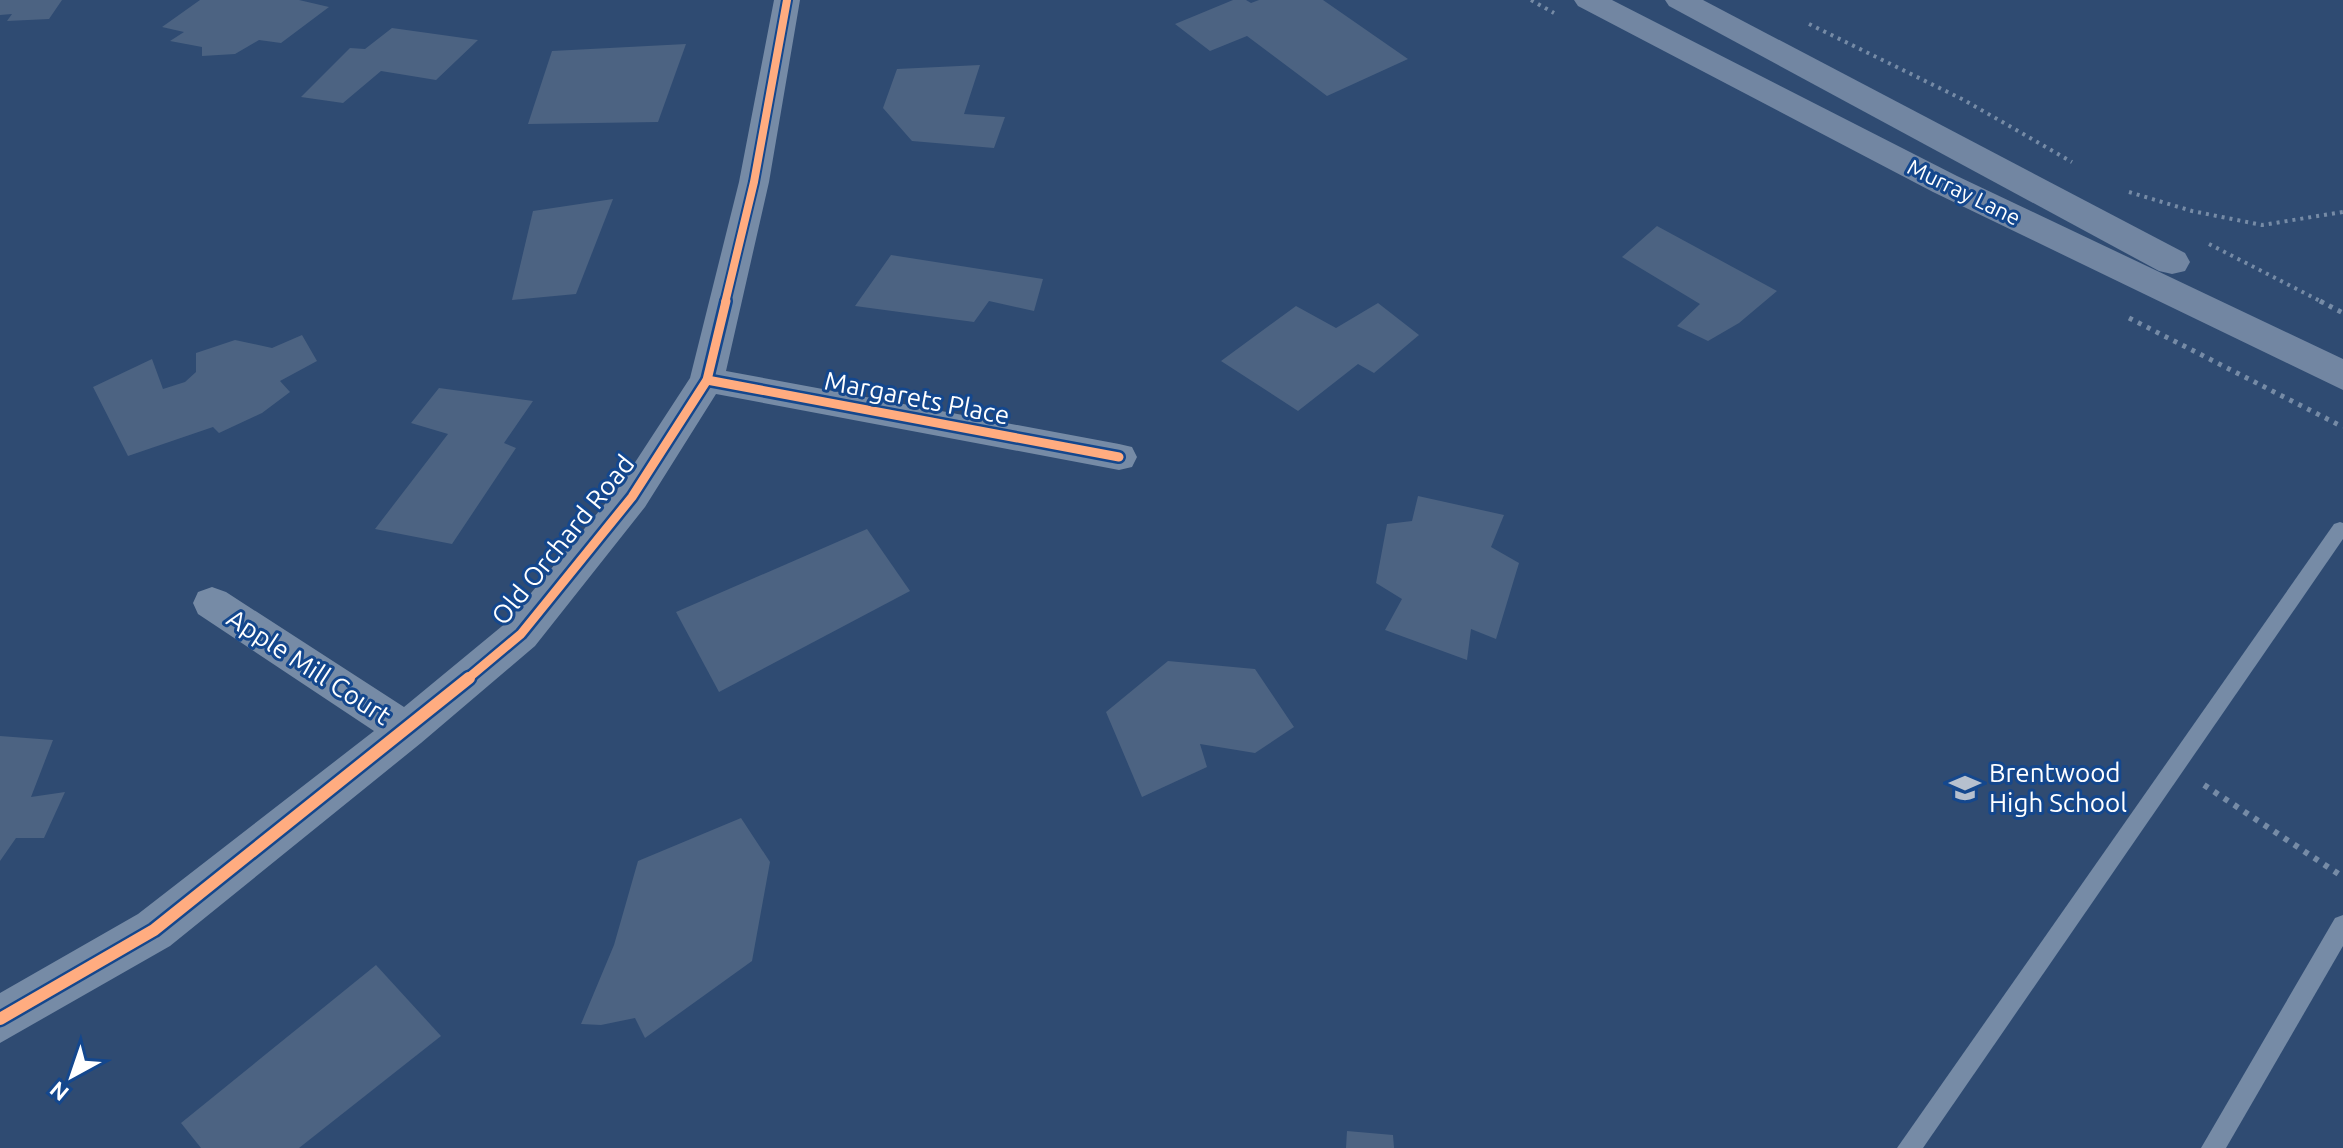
<svg xmlns="http://www.w3.org/2000/svg" width="2343" height="1148" font-family="Ubuntu,sans-serif">
  <style>
    .building { fill: #4c6382 }
    .lines { fill: none; stroke-linecap: round; stroke-linejoin: round }
    .path-far2 { stroke: #768ba6; stroke-width: 4; stroke-dasharray: 3 5; stroke-linecap: butt }
    .path-far1 { stroke: #768ba6; stroke-width: 5; stroke-dasharray: 4 6; stroke-linecap: butt }
    .path { stroke: #768ba6; stroke-width: 6; stroke-dasharray: 5 7; stroke-linecap: butt }
    .lane { fill: #768ba6; fill-rule: evenodd }
    .street { fill: #768ba6; fill-rule: evenodd }
    .secondary { fill: #7286a2; fill-rule: evenodd }
    .cycleway-far2-casing { stroke: #14478d; stroke-width: 12 }
    .cycleway-far1-casing { stroke: #14478d; stroke-width: 14 }
    .cycleway-casing { stroke: #14478d; stroke-width: 17 }
    .cycleway-far2 { stroke: #ffac80; stroke-width: 8 }
    .cycleway-far1 { stroke: #ffac80; stroke-width: 9 }
    .cycleway { stroke: #ffac80; stroke-width: 12 }
    .labels { text-anchor: middle; stroke-width: 6; stroke-linejoin: round; paint-order: stroke }
    .far-street-label { font-size: 22px; fill: #fff; stroke: #14478d }
    .street-label { font-size: 26px; fill: #fff; stroke: #14478d }
    .poi-label { font-size: 26px; fill: #fff; stroke: #14478d; text-anchor: start }
  </style>
  <rect width="100%" height="100%" fill="#2f4b72"/>
  <g class="building">
    <path d="M 0,0 L 62,0 L 49,19 L 7,21 L 12,14 L 0,15 Z"/>
    <path d="M 200,0 L 299,0 L 329,7 L 281,43 L 259,40 L 235,54 L 202,56 L 202,47 L 170,41 L 184,32 L 162,27 Z"/>
    <path d="M 1233,0 L 1246,0 L 1251,3 L 1259,0 L 1323,0 L 1408,59 L 1327,96 L 1247,36 L 1210,51 L 1175,24 Z"/>
    <path d="M 392,28 L 478,40 L 436,80 L 381,71 L 343,103 L 301,97 L 350,48 L 365,49 Z"/>
    <path d="M 686,44 L 658,122 L 528,124 L 552,51 Z"/>
    <path d="M 980,65 L 964,114 L 1005,117 L 994,148 L 912,141 L 883,108 L 897,69 Z"/>
    <path d="M 613,199 L 576,294 L 512,300 L 533,211 Z"/>
    <path d="M 1657,226 L 1777,291 L 1739,323 L 1708,341 L 1677,326 L 1700,304 L 1622,257 Z"/>
    <path d="M 891,255 L 1043,279 L 1034,311 L 989,301 L 974,322 L 855,306 Z"/>
    <path d="M 1378,303 L 1419,335 L 1374,373 L 1358,364 L 1298,411 L 1221,361 L 1296,306 L 1336,328 Z"/>
    <path d="M 302,335 L 317,361 L 280,381 L 290,392 L 262,413 L 219,433 L 213,427 L 128,456 L 93,387 L 152,359 L 163,389 L 185,382 L 196,372 L 196,353 L 235,340 L 272,348 Z"/>
    <path d="M 439,388 L 533,401 L 504,443 L 516,448 L 452,544 L 375,529 L 448,434 L 411,423 Z"/>
    <path d="M 1418,496 L 1504,515 L 1491,547 L 1519,563 L 1496,639 L 1471,629 L 1467,660 L 1385,630 L 1402,599 L 1376,583 L 1387,524 L 1412,521 Z"/>
    <path d="M 867,529 L 910,591 L 719,692 L 676,612 Z"/>
    <path d="M 1168,661 L 1255,669 L 1294,727 L 1255,753 L 1200,744 L 1207,767 L 1142,797 L 1106,712 Z"/>
    <path d="M 0,736 L 53,740 L 31,797 L 65,792 L 44,838 L 16,838 L 0,861 Z"/>
    <path d="M 741,818 L 770,862 L 752,961 L 645,1038 L 635,1018 L 601,1025 L 581,1024 L 614,945 L 638,861 Z"/>
    <path d="M 376,965 L 441,1036 L 299,1148 L 201,1148 L 181,1123 Z"/>
    <path d="M 1347,1131 L 1393,1135 L 1394,1148 L 1346,1148 Z"/>
  </g>
  <g class="lines">
    <g class="path-far2">
      <path d="M 1531,0 L 1554,13"/>
      <path d="M 1809,24 L 1964,100 L 2072,162"/>
      <path d="M 2129,192 L 2192,211 L 2262,225 L 2343,212"/>
      <path d="M 2209,244 L 2324,303"/>
    </g>
    <g class="path-far1">
      <path d="M 2320,301 L 2343,313"/>
      <path d="M 2129,318 L 2343,427"/>
    </g>
    <path class="path" d="M 2204,785 L 2343,877"/>
    <g class="lane">
      <path d="M 2340,522 L 2343,523 L 2343,539 L 1923,1148 L 1897,1148 L 2334,524 Z"/>
      <path d="M 2343,915 L 2343,946 L 2226,1148 L 2201,1148 L 2335,918 Z"/>
    </g>
    <path class="street" d="M 774,0 L 800,0 L 769,182 L 726,371 L 1119,444 L 1132,447 L 1137,457 L 1132,467 L 1119,470 L 716,394 L 645,507 L 535,646 L 421,743 L 170,946 L 0,1043 L 0,993 L 138,914 L 374,731 L 198,614 L 193,603 L 198,592 L 212,587 L 226,592 L 404,707 L 507,622 L 619,487 L 690,378 L 739,182 Z"/>
    <g class="secondary">
      <path d="M 1574,0 L 1612,0 L 1957,176 L 2343,359 L 2343,390 L 1933,192 L 1578,6 Z"/>
      <path d="M 1665,0 L 1703,0 L 2185,253 L 2190,262 L 2185,271 L 2172,274 L 2159,271 L 1669,6 Z"/>
    </g>
    <defs>
      <path id="cycleway-far2" d="M 725,303 L 754,182 L 787,0"/>
      <g id="cycleway-far1">
        <path d="M 707,380 L 1119,457"/>
        <path d="M 466,680 L 521,634 L 632,497 L 707,380 L 726,301"/>
      </g>
      <path id="cycleway" d="M 0,1019 L 154,930 L 469,678"/>
    </defs>
    <use href="#cycleway-far2" class="cycleway-far2-casing"/>
    <use href="#cycleway-far1" class="cycleway-far1-casing"/>
    <use href="#cycleway" class="cycleway-casing"/>
    <use href="#cycleway-far2" class="cycleway-far2"/>
    <use href="#cycleway-far1" class="cycleway-far1"/>
    <use href="#cycleway" class="cycleway"/>
  </g>
  <defs>
    <symbol id="school-bare" viewBox="-9 -9 18 18"><path d="M0-5L7-2L0 1L-7-2ZM-4 1L0 2.5L4 1V4Q0 6-4 4Z" fill="#b6c0ce" stroke="#14478d" stroke-width="2.5" paint-order="stroke"/></symbol>
  </defs>
  <g fill-rule="evenodd">
    <use href="#school-bare" x="1943" y="766" width="44" height="44"/>
  </g>
  <g class="labels">
    <g class="far-street-label">
      <text transform="translate(1964 192) rotate(26)" y="8">Murray Lane</text>
    </g>
    <g class="street-label">
      <text transform="translate(917 398) rotate(11)" y="9">Margarets Place</text>
      <text transform="translate(563 540) rotate(-51)" y="9">Old Orchard Road</text>
      <text transform="translate(309 667) rotate(33)" y="9">Apple Mill Court</text>
    </g>
    <g class="poi-label">
      <text x="1989" y="782">Brentwood<tspan x="1989" dy="30">High School</tspan></text>
    </g>
  </g>
  <g transform="translate(72 1076) rotate(220)" stroke="#14478d" stroke-width="6" paint-order="stroke">
  <path d="M0-6L14 30L0 20L-14 30Z" fill="#ffffff"/>
  <text y="-12" font-size="22" font-weight="bold" text-anchor="middle" fill="#ffffff">N</text>
  </g>
</svg>
